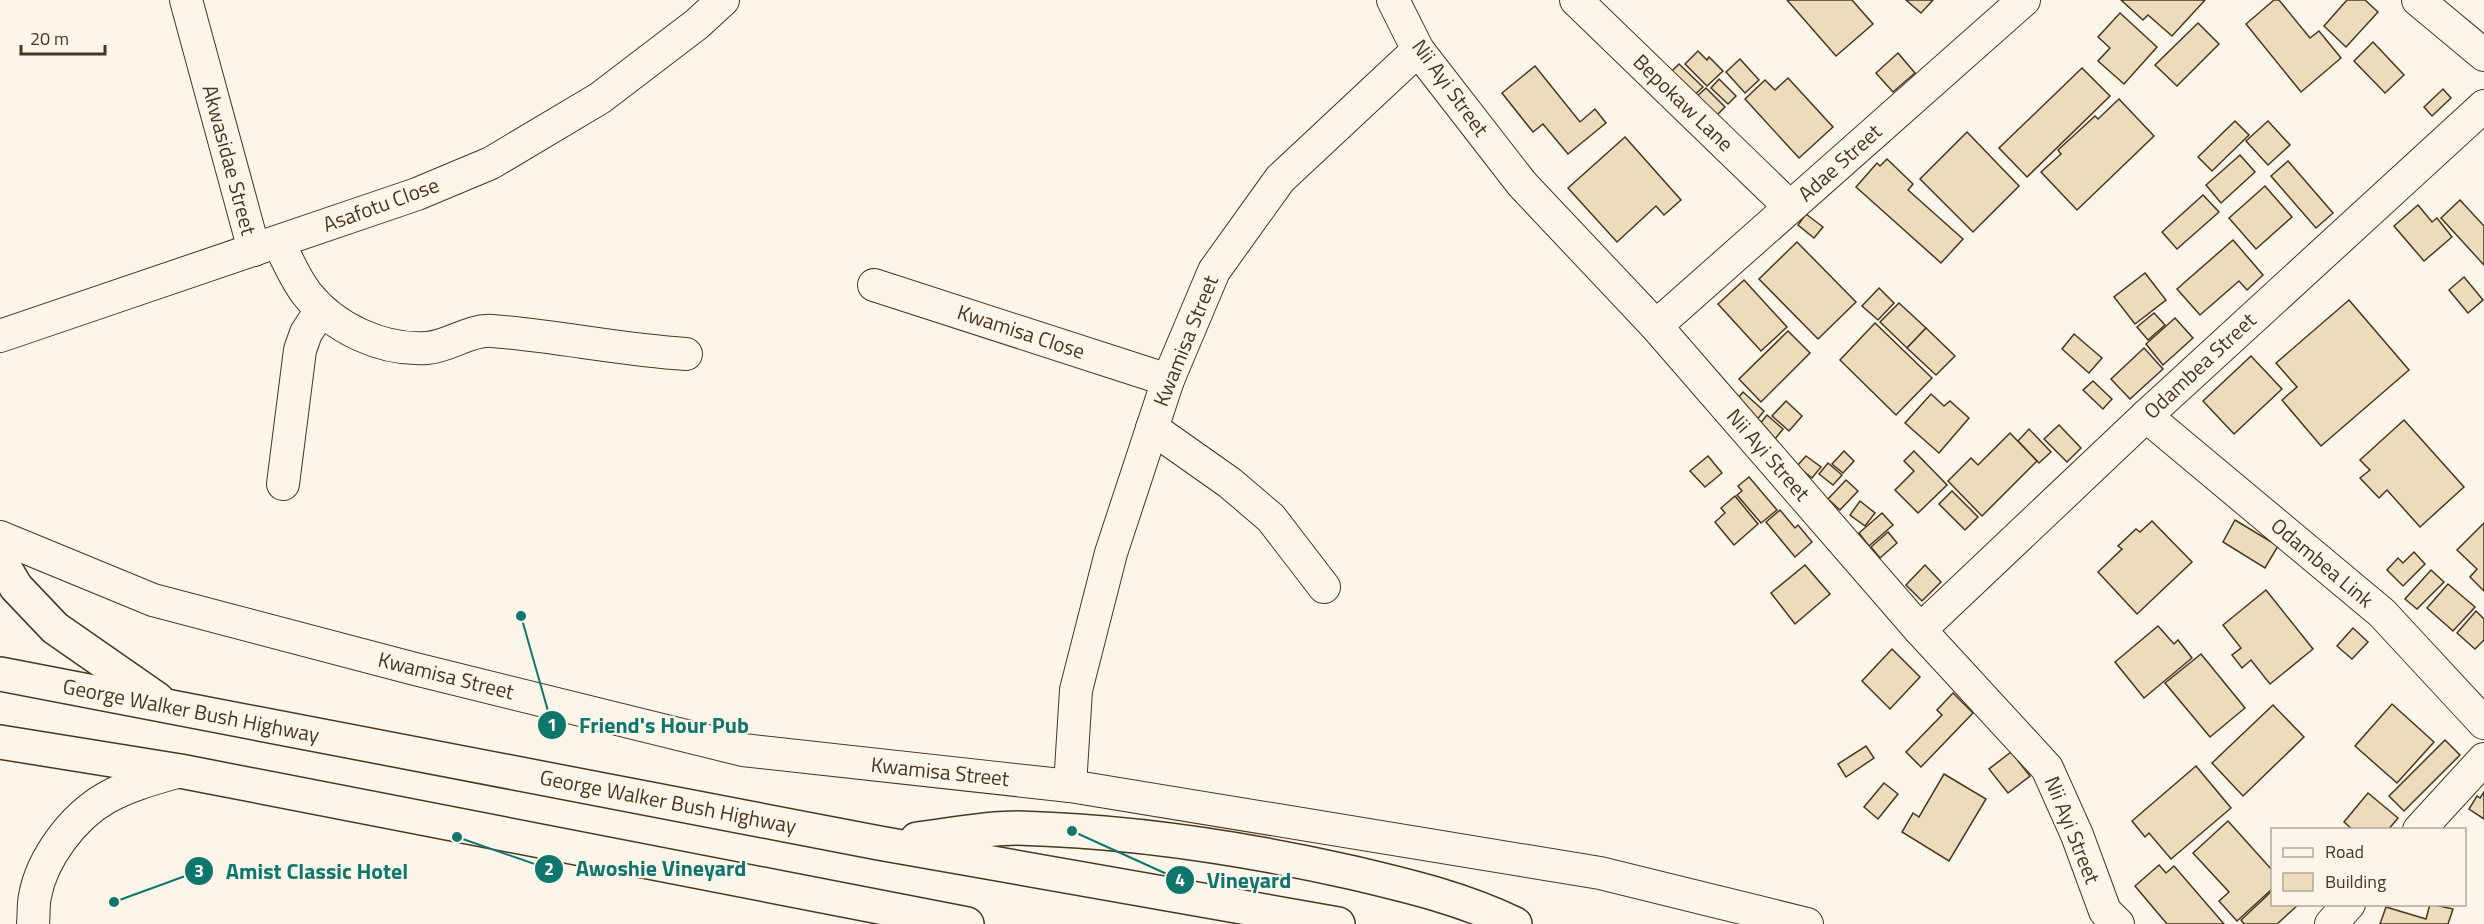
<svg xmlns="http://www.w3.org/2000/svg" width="2484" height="924" font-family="'Titillium Web',sans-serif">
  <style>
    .building { fill: #ecdcbc; stroke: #4a3520; stroke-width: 1.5 }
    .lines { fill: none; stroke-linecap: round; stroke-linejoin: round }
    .minor-casing { stroke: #4a3520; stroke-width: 34 }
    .highway-casing { stroke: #4a3520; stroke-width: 36 }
    .minor { stroke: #fbf6e9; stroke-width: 32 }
    .highway { stroke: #fbf6e9; stroke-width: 33 }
    .labels { text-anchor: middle; stroke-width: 4.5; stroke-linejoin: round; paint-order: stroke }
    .street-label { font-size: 21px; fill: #4a3520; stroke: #fbf6e9 }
    .leader { fill: none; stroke: #0f766e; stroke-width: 2 }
    .callout-dot { fill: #0f766e; stroke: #fbf6e9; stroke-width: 2 }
    .mark-label { font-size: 18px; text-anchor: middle; font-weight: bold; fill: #fff }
    .callout-label { font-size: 22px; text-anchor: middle; font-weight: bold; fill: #0f766e; stroke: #fbf6e9; stroke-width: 4.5; stroke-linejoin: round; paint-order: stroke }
  </style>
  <rect width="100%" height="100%" fill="#fbf6e9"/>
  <g class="building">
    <path d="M 1787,0 L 1852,0 L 1873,24 L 1836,56 Z"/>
    <path d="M 1906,0 L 1933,0 L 1921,13 Z"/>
    <path d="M 2121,0 L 2205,0 L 2172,36 L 2148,15 L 2143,20 Z"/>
    <path d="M 2274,0 L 2279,0 L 2310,38 L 2319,31 L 2341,58 L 2301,92 L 2246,24 Z"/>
    <path d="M 2347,0 L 2365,0 L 2378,12 L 2346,47 L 2324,26 Z"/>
    <path d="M 2120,13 L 2157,47 L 2124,84 L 2098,61 L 2110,48 L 2098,37 Z"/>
    <path d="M 2198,23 L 2219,44 L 2177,86 L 2155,65 Z"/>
    <path d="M 2373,42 L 2404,75 L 2385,93 L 2354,61 Z"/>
    <path d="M 1698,51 L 1707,60 L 1709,57 L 1723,71 L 1707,86 L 1685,64 Z"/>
    <path d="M 1898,53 L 1915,73 L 1893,92 L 1876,73 Z"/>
    <path d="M 1740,59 L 1759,80 L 1745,93 L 1726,72 Z"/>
    <path d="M 1679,64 L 1703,87 L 1689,100 L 1666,77 Z"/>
    <path d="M 1535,66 L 1580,122 L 1595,109 L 1606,123 L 1568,154 L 1543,124 L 1533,132 L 1502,93 Z"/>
    <path d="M 2082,68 L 2110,96 L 2027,177 L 1999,148 Z"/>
    <path d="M 1788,78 L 1833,127 L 1799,158 L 1745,99 L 1765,80 L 1775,90 Z"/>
    <path d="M 1719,79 L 1736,96 L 1728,104 L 1711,88 Z"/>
    <path d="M 1706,88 L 1725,107 L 1717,115 L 1693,100 Z"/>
    <path d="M 2443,89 L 2451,98 L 2432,116 L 2424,107 Z"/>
    <path d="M 2119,99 L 2154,136 L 2077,210 L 2041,172 L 2061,154 L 2058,150 L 2095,116 L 2098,119 Z"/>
    <path d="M 2235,121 L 2249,135 L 2212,171 L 2198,157 Z"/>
    <path d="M 2268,121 L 2290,145 L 2268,165 L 2246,141 Z"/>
    <path d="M 1967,132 L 2019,186 L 1973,232 L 1920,179 Z"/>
    <path d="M 1625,137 L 1681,200 L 1664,215 L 1656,206 L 1617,242 L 1568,188 Z"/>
    <path d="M 2240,155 L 2255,172 L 2221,203 L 2206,185 Z"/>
    <path d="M 1887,159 L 1913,184 L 1908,190 L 1963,239 L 1941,263 L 1856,187 L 1877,163 L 1880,166 Z"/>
    <path d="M 2288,161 L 2333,213 L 2316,228 L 2271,176 Z"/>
    <path d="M 2265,186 L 2292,217 L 2256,249 L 2229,218 Z"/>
    <path d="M 2203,195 L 2219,212 L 2177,249 L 2162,232 Z"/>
    <path d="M 2460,200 L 2484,226 L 2484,265 L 2441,218 Z"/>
    <path d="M 2418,205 L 2432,222 L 2437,218 L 2452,237 L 2424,261 L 2394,226 Z"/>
    <path d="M 1806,214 L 1823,227 L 1814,238 L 1798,225 Z"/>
    <path d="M 2233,240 L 2263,275 L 2247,290 L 2239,281 L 2200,315 L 2177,289 Z"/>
    <path d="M 1797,242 L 1856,302 L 1818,339 L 1759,279 Z"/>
    <path d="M 2145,273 L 2166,300 L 2135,324 L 2114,297 Z"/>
    <path d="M 2464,277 L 2483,300 L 2468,313 L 2449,290 Z"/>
    <path d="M 1744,280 L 1787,327 L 1761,351 L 1718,304 Z"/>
    <path d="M 1879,288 L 1894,303 L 1878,320 L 1862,306 Z"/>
    <path d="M 2349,300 L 2409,370 L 2321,446 L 2282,400 L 2297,387 L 2276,363 Z"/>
    <path d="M 1899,303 L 1926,328 L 1907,348 L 1880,322 Z"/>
    <path d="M 2154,313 L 2165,325 L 2148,340 L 2137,327 Z"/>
    <path d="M 2175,318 L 2193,338 L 2163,365 L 2146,344 Z"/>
    <path d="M 1875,323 L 1932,378 L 1896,415 L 1840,360 Z"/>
    <path d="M 1926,328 L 1955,356 L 1936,375 L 1907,348 Z"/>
    <path d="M 1788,331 L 1810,353 L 1761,402 L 1739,379 Z"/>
    <path d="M 2074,334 L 2102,358 L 2089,373 L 2062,349 Z"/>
    <path d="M 2144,348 L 2163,369 L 2130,399 L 2111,379 Z"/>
    <path d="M 2251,356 L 2282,389 L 2234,434 L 2203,401 Z"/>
    <path d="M 2093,381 L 2112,399 L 2103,409 L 2083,390 Z"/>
    <path d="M 1743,392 L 1764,411 L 1755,422 L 1734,403 Z"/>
    <path d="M 1931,394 L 1944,406 L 1950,401 L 1969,418 L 1939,453 L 1905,423 Z"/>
    <path d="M 1786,401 L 1802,416 L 1789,431 L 1772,416 Z"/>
    <path d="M 1767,415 L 1783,429 L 1775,439 L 1758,426 Z"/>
    <path d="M 2404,420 L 2464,487 L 2420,527 L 2387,490 L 2379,498 L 2360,478 L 2370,470 L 2360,460 Z"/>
    <path d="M 2059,425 L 2081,448 L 2067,462 L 2044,439 Z"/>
    <path d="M 2029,429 L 2051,452 L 2039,463 L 2018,441 Z"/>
    <path d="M 2010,433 L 2037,461 L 1982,516 L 1948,481 L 1971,458 L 1978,465 Z"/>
    <path d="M 1844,451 L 1854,461 L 1843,473 L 1832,464 Z"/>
    <path d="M 1914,451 L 1947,485 L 1918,513 L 1895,490 L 1914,471 L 1904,461 Z"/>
    <path d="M 1708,456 L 1722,473 L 1705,487 L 1690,471 Z"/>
    <path d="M 1806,456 L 1821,467 L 1812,478 L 1797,466 Z"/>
    <path d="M 1828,463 L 1842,475 L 1833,485 L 1819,474 Z"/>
    <path d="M 1749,477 L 1777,510 L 1761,523 L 1737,495 L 1742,491 L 1738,486 Z"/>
    <path d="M 1846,480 L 1858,491 L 1840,510 L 1828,499 Z"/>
    <path d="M 1952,491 L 1978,517 L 1965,530 L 1939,504 Z"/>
    <path d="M 1735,496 L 1758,524 L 1734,545 L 1715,522 L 1725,513 L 1721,508 Z"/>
    <path d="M 1860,501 L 1875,513 L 1865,526 L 1850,515 Z"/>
    <path d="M 1780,510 L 1795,528 L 1798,525 L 1812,542 L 1795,557 L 1766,522 Z"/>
    <path d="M 1882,513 L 1893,525 L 1869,546 L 1859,533 Z"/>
    <path d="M 2235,520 L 2278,546 L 2265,568 L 2223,542 Z"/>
    <path d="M 2152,521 L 2192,562 L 2137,614 L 2098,572 L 2122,549 L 2118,546 L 2136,529 L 2140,532 Z"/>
    <path d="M 2484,523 L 2484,591 L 2470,577 L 2477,569 L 2457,550 Z"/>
    <path d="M 1888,532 L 1897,543 L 1880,558 L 1871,547 Z"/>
    <path d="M 2414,552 L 2425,564 L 2403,586 L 2387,570 L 2398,558 L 2403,563 Z"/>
    <path d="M 1805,565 L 1830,594 L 1795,624 L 1771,593 Z"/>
    <path d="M 1925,565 L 1941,582 L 1922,601 L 1906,585 Z"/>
    <path d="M 2431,570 L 2444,582 L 2417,609 L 2405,599 Z"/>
    <path d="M 2448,584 L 2475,607 L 2453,631 L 2427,608 Z"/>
    <path d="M 2266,590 L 2313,649 L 2270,684 L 2251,660 L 2242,668 L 2232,655 L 2241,648 L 2223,625 Z"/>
    <path d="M 2476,611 L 2484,619 L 2484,640 L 2475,649 L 2457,633 Z"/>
    <path d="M 2158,626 L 2174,644 L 2178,640 L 2192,658 L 2144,698 L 2115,662 Z"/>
    <path d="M 2353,628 L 2368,642 L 2352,659 L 2337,646 Z"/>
    <path d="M 1892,649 L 1920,677 L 1890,709 L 1862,681 Z"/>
    <path d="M 2201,654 L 2245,708 L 2210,737 L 2165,683 Z"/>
    <path d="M 1953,693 L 1973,713 L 1921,767 L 1906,752 L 1942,715 L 1937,710 Z"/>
    <path d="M 2392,704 L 2434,742 L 2397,783 L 2355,746 Z"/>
    <path d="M 2273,705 L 2304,737 L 2243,796 L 2212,763 Z"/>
    <path d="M 2445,740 L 2460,755 L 2404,811 L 2389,796 Z"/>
    <path d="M 1866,746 L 1874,758 L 1846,777 L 1838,764 Z"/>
    <path d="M 2011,752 L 2030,776 L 2008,793 L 1989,769 Z"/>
    <path d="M 2196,766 L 2231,808 L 2171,859 L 2149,833 L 2145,837 L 2132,821 Z"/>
    <path d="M 1944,774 L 1986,799 L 1949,861 L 1902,832 L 1913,813 L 1919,817 Z"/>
    <path d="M 1884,783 L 1898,794 L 1878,819 L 1864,807 Z"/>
    <path d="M 2484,792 L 2484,819 L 2469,809 L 2477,796 L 2480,798 Z"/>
    <path d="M 2368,793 L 2398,818 L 2388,830 L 2353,830 L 2344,822 Z"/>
    <path d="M 2228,821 L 2272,870 L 2272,889 L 2237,921 L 2219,901 L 2229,892 L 2193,853 Z"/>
    <path d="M 2159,865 L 2166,873 L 2174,866 L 2224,924 L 2167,924 L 2135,886 Z"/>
    <path d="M 2272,891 L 2272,904 L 2298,905 L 2277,924 L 2244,924 L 2241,920 Z"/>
    <path d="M 2430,904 L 2453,909 L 2448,924 L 2380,924 L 2386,907 L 2426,919 Z"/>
  </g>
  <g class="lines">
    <defs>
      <g id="minor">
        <path d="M 186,0 L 254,250"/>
        <path d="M 1393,0 L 1418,50 L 1522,184 L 1656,326 L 1920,630 L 2047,768 L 2077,835 L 2105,911 L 2118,924"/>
        <path d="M 1576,0 L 1790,207"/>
        <path d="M 2418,0 L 2484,55"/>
        <path d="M 278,242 C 287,258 295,279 307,294 C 334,328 382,351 427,348 C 448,347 470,329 492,331 C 557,336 621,350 686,354"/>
        <path d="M 874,285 L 1168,380"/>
        <path d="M 1656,326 L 2024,0"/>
        <path d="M 0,336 L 417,194 L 491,163 L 600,98 L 697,24 L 723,0"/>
        <path d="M 2146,416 L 2382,613 L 2484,723"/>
        <path d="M 1152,428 L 1230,483 L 1271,518 L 1324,587"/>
        <path d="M 283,484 L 300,350 L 306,333 L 321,310"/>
        <path d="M 0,537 L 153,600 L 415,669 L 743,750 L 1070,786 L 1600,873 L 1807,924"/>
        <path d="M 1920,630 L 2146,416 L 2484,106"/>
        <path d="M 1070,786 L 1076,690 L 1111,553 L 1168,380 L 1214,271 L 1280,179 L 1418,50"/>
        <path d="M 2419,830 L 2484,759"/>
        <path d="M 33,924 C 34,915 33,905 35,896 C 42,858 73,817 106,798 C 129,785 156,778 180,771"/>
        <path d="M 2331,924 L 2349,904"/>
      </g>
      <g id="highway">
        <path d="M 0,560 L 16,587 L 55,628 L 157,699"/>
        <path d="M 0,674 L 879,843 L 1338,924"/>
        <path d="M 0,742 L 180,771 L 967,924"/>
        <path d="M 917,839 C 949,835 984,828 1017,828 C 1130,831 1244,848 1354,873 C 1409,886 1464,899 1515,924"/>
      </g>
    </defs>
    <use href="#minor" class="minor-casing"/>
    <use href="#highway" class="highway-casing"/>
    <use href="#minor" class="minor"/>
    <use href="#highway" class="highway"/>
  </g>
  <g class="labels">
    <g class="street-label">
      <text transform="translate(1450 88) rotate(54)" y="7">Nii Ayi Street</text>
      <text transform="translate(1683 103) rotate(44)" y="7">Bepokaw Lane</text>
      <text transform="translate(229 160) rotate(75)" y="7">Akwasidae Street</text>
      <text transform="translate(1840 163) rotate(-42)" y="7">Adae Street</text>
      <text transform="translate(381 205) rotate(-20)" y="7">Asafotu Close</text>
      <text transform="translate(1021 332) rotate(18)" y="7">Kwamisa Close</text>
      <text transform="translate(1186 341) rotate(-68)" y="7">Kwamisa Street</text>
      <text transform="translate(2200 366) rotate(-43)" y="7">Odambea Street</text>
      <text transform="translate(1768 455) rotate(49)" y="7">Nii Ayi Street</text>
      <text transform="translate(2322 563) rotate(40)" y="7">Odambea Link</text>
      <text transform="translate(446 676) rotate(14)" y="7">Kwamisa Street</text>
      <text transform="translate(191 711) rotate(11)" y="7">George Walker Bush Highway</text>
      <text transform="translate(940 772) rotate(6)" y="7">Kwamisa Street</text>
      <text transform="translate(668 802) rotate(11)" y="7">George Walker Bush Highway</text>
      <text transform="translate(2072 830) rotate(68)" y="7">Nii Ayi Street</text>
    </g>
  </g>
  <path class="leader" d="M521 616L552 725M457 837L549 869M114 902L199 871M1072 831L1180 880"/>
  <g class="callout-dot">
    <circle cx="521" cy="616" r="6"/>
    <circle cx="457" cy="837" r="6"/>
    <circle cx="114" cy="902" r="6"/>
    <circle cx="1072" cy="831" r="6"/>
    <circle cx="552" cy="725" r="15"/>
    <circle cx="549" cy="869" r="15"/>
    <circle cx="199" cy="871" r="15"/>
    <circle cx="1180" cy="880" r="15"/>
  </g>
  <g class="mark-label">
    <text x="552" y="731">1</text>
    <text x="549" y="875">2</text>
    <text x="199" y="877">3</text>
    <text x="1180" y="886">4</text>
  </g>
  <g class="callout-label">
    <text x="664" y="733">Friend's Hour Pub</text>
    <text x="661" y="876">Awoshie Vineyard</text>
    <text x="317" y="879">Amist Classic Hotel</text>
    <text x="1249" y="888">Vineyard</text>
  </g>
  <rect x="2271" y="828" width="195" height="78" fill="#fbf6e9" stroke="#b4a999" stroke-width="1.5"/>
  <rect x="2283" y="848" width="30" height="9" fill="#fbf6e9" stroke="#b4a999" stroke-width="1.5"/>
  <text x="2325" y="858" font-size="18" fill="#4a3520">Road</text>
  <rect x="2283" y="873" width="30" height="18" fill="#ecdcbc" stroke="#b4a999" stroke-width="1.5"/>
  <text x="2325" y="888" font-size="18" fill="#4a3520">Building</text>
  <path d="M21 45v9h84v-9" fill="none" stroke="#4a3520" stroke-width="3"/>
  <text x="30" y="45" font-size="18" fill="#4a3520" stroke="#fbf6e9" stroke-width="4.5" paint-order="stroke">20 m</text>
</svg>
